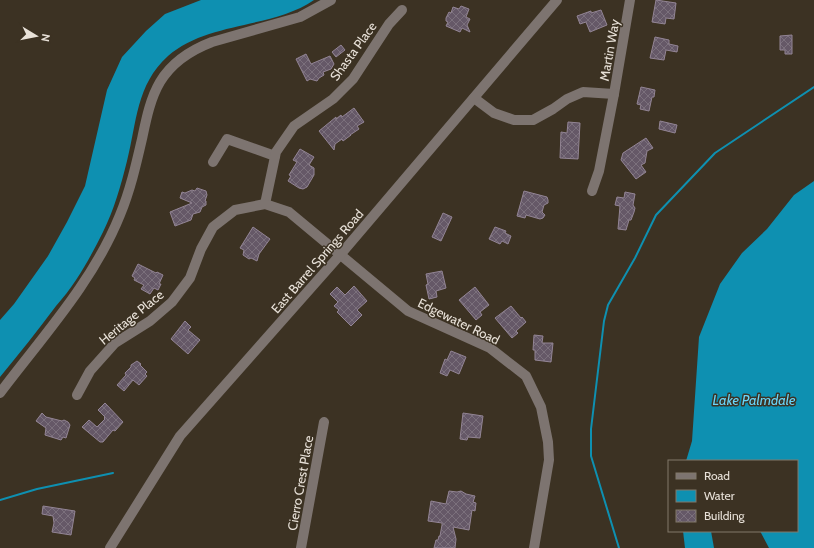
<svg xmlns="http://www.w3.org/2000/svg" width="814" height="548" font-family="Cabin,sans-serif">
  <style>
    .water { fill: #0e90b1 }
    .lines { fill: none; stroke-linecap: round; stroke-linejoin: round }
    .stream { stroke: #0e90b1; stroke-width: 2 }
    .building { fill: url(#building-cross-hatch); stroke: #938595 }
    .minor { stroke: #7d7470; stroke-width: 10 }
    .labels { text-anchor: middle; stroke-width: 3; stroke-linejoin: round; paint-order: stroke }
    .street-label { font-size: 13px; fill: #e8e1d8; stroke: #3c3223 }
    .water-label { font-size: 14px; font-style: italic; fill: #69d6fa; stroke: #3c3223 }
  </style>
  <defs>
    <pattern id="building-cross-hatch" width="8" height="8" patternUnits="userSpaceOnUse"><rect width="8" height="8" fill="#655867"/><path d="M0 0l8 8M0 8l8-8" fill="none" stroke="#7b707c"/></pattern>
  </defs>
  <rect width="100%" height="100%" fill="#3c3223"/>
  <g class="water">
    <path d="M 201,0 L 314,0 C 272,29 208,21 168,56 C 136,85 137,122 127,161 C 121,185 114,210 103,232 C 95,248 86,265 76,280 C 70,289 63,298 56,306 C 38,330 19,354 0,377 L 0,320 L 14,304 L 48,256 L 67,222 L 85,186 L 107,90 L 122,57 L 146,31 L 165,14 Z"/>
    <path d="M 814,181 L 814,548 L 769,548 L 760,531 L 797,531 L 797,461 L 686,461 L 692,441 L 699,337 L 720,284 L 742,253 L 767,229 L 794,195 Z"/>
    <path d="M 683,531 L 711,531 L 714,548 L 685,548 Z"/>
  </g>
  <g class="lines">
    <g class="stream">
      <path d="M 0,500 L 37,489 L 113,473"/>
      <path d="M 619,548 L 591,456 L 591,429 L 604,321 L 608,305 L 635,258 L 656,215 L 715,153 L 814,87"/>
    </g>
  </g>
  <g class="building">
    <path d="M 656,0 L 676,3 L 674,19 L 666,18 L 665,24 L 652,22 Z"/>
    <path d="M 461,6 L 469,9 L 466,17 L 470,19 L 467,25 L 470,32 L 462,28 L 460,32 L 446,26 L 448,22 L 446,21 L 446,18 L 449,12 L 451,13 L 453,7 L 459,9 Z"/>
    <path d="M 601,10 L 607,25 L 590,32 L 586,22 L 580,24 L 577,16 L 591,11 L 591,13 Z"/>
    <path d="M 792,35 L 792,54 L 785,54 L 785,50 L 780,50 L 780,36 Z"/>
    <path d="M 655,37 L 669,40 L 669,44 L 678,46 L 677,52 L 666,50 L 664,60 L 650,58 Z"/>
    <path d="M 341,45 L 345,50 L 336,57 L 332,52 Z"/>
    <path d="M 306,54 L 311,64 L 330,56 L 334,64 L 331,69 L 323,72 L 324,75 L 319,78 L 317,81 L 310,79 L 307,81 L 296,59 Z"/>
    <path d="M 641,87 L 655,90 L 654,97 L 652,97 L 649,111 L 640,109 L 641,105 L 637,104 Z"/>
    <path d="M 354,108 L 364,122 L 357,126 L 359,129 L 350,135 L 351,135 L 343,141 L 342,139 L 335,144 L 334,150 L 319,131 L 336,117 L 336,119 L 341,115 L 342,117 Z"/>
    <path d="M 660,121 L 677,125 L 675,133 L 659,129 Z"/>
    <path d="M 568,122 L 580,123 L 578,159 L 560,158 L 561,132 L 567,133 Z"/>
    <path d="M 646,138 L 653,148 L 647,151 L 645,163 L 641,165 L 646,172 L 636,179 L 621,160 L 623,153 Z"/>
    <path d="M 300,149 L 314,157 L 309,165 L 314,168 L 314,175 L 307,187 L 303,189 L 299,188 L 288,181 L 291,176 L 289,175 L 297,162 L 293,160 Z"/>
    <path d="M 197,188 L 206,191 L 207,195 L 205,201 L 206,201 L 206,205 L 202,207 L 200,212 L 193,214 L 191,220 L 175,226 L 170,212 L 192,203 L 180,198 L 182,192 L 185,193 L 192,190 L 195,191 Z"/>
    <path d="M 524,191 L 547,197 L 548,200 L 548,203 L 544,205 L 542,212 L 545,215 L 543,218 L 540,219 L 526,215 L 525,218 L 517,216 Z"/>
    <path d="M 625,192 L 635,194 L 633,205 L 635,208 L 634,212 L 631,220 L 629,220 L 626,230 L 618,229 L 620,206 L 615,205 L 617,197 L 624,198 Z"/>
    <path d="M 443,213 L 452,217 L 441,241 L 432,237 Z"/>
    <path d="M 253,227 L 270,239 L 259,254 L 257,261 L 251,258 L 249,259 L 243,255 L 244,250 L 240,248 Z"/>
    <path d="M 495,227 L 506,231 L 505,233 L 511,236 L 508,244 L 502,241 L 500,244 L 489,239 Z"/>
    <path d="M 138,264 L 156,273 L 157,272 L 163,275 L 159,284 L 161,284 L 158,290 L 154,288 L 150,294 L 141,289 L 144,285 L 134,280 L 135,278 L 132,276 Z"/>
    <path d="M 442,271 L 446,288 L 436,291 L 437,297 L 429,299 L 426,285 L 428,284 L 426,274 Z"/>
    <path d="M 354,286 L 367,301 L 357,310 L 362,315 L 351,326 L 337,312 L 339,310 L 334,306 L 338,302 L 330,294 L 337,287 L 345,295 Z"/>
    <path d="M 475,287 L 489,305 L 480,312 L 482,315 L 476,320 L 459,300 Z"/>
    <path d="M 511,306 L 521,318 L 522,317 L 526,322 L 516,331 L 518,333 L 512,338 L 495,318 Z"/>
    <path d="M 185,321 L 191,327 L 188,330 L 200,340 L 188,354 L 171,339 Z"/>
    <path d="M 534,335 L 543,336 L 542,343 L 553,343 L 551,362 L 535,360 L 535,350 L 533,350 Z"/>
    <path d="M 451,351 L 466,357 L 459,374 L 450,370 L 447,376 L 440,373 L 445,359 L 447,360 Z"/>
    <path d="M 137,361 L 141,364 L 140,365 L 147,372 L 145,374 L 147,376 L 139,385 L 133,380 L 124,391 L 117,385 L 126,375 L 125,373 L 131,367 L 131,365 Z"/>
    <path d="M 105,403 L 123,422 L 115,431 L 113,430 L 103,442 L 100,442 L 82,427 L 89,420 L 97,427 L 105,419 L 104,418 L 105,417 L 98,410 Z"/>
    <path d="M 42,413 L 46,417 L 62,421 L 64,420 L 68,422 L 70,425 L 66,438 L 63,437 L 61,440 L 45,435 L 46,428 L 36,421 Z"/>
    <path d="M 463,413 L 483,416 L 480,438 L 468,437 L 467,440 L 460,439 Z"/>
    <path d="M 449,491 L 457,492 L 461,491 L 466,494 L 475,496 L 473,502 L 476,503 L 475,511 L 472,510 L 469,530 L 453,527 L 456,539 L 455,548 L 434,548 L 436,540 L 438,540 L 439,536 L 440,536 L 442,525 L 442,523 L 428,521 L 431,501 L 446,504 Z"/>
    <path d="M 43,506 L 75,511 L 71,535 L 52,532 L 54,523 L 53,516 L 42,514 Z"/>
  </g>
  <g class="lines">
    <g class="minor">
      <path d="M 474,98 L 494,113 L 514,120 L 533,120 L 553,109 L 567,99 L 583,92 L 614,94 L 630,0"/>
      <path d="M 213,162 L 227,139 L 275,156"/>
      <path d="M 592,191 L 599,171 L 614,94"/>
      <path d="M 265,204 L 276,152 L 294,126 L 333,99 L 353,79 L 389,24 L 402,10"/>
      <path d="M 0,393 C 43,336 93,282 120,215 C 130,191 136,165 142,139 C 146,120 150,99 160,82 C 172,62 191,50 212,42 L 300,17 L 331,0"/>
      <path d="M 77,395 L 90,371 L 115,343 L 150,321 L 172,302 L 190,278 L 201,249 L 213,227 L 235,210 L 265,204 L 289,212 L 408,311 L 490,348 L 526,376 L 541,407 L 548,442 L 549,460 L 534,548"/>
      <path d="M 110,548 L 180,436 L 340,255 L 557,0"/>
      <path d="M 301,548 L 324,422"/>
    </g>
  </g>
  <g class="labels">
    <g class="street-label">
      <text transform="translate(609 50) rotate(-80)" y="5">Martin Way</text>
      <text transform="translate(353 51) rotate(-54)" y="5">Shasta Place</text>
      <text transform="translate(317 261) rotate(-49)" y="5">East Barrel Springs Road</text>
      <text transform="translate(131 317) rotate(-39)" y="5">Heritage Place</text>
      <text transform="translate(459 321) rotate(26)" y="5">Edgewater Road</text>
      <text transform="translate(300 483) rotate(-80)" y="5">Cierro Crest Place</text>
    </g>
    <g class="water-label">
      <text x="754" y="405">Lake Palmdale</text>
    </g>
  </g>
  <rect x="668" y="460" width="130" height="72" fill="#3c3223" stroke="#81786b"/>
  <rect x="676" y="473" width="20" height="6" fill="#7d7470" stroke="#81786b"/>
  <text x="704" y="480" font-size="12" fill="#e8e1d8">Road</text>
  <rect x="676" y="490" width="20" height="12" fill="#0e90b1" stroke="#81786b"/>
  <text x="704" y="500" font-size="12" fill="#e8e1d8">Water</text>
  <rect x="676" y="510" width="20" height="12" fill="url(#building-cross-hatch)" stroke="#81786b"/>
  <text x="704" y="520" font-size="12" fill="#e8e1d8">Building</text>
  <g transform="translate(36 36) rotate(100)" stroke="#3c3223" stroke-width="3" paint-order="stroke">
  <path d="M0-3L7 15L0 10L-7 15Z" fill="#e8e1d8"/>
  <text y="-6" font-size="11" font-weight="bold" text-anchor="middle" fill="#e8e1d8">N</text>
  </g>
</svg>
